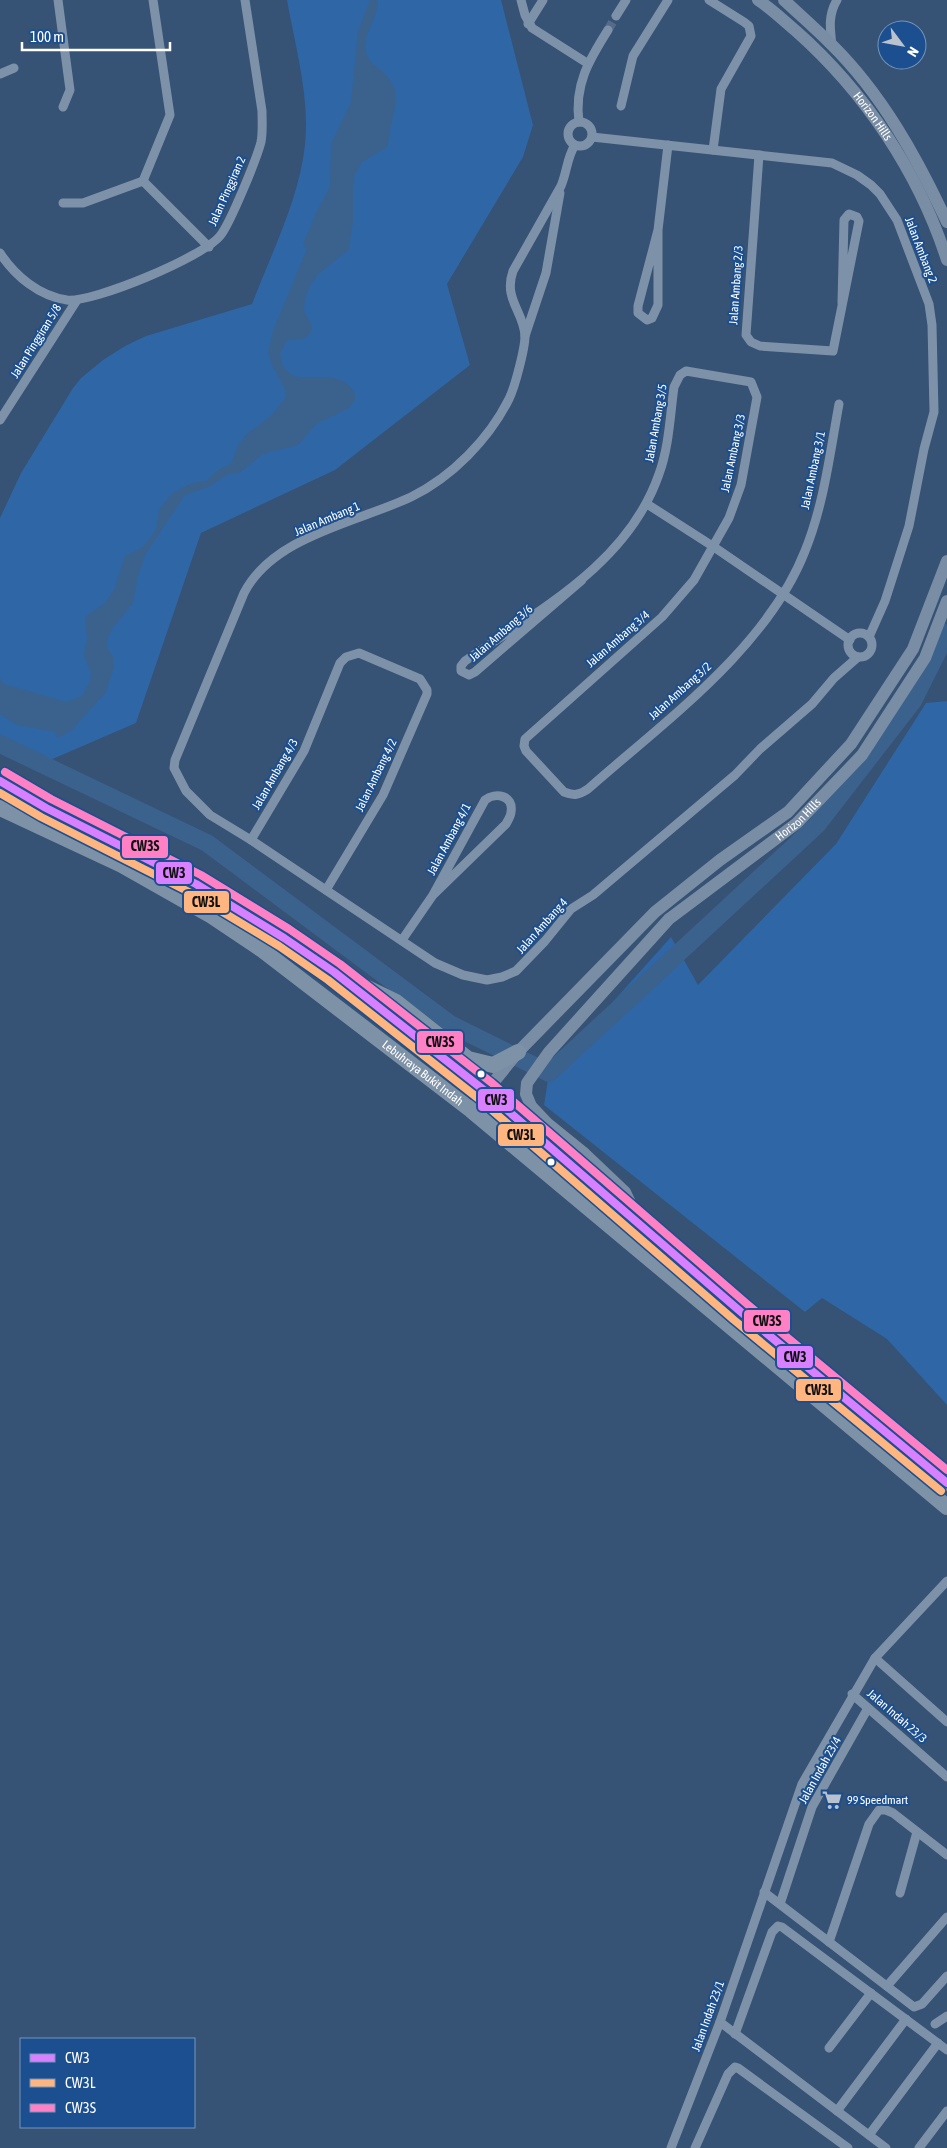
<svg xmlns="http://www.w3.org/2000/svg" width="947" height="2148" font-family="'Asap Condensed',sans-serif">
  <style>
    .green { fill: #2f66a5 }
    .water { fill: #3b618d }
    .lines { fill: none; stroke-linecap: round; stroke-linejoin: round }
    .river { stroke: #3b618d; stroke-width: 18 }
    .street-tunnel { stroke: #546c89; stroke-width: 9; stroke-dasharray: 9 4.5; stroke-linecap: butt }
    .street { stroke: #7d92a8; stroke-width: 9 }
    .secondary { stroke: #798da4; stroke-width: 12 }
    .highway { stroke: #7e92a7; stroke-width: 16 }
    .bus-1-casing { stroke: #1b4f8f; stroke-width: 11 }
    .bus-2-casing { stroke: #1b4f8f; stroke-width: 11 }
    .bus-3-casing { stroke: #1b4f8f; stroke-width: 11 }
    .bus-1 { stroke: #d880ff; stroke-width: 8 }
    .bus-2 { stroke: #ffb580; stroke-width: 8 }
    .bus-3 { stroke: #ff80c5; stroke-width: 8 }
    .bus-dot { fill: #fff; stroke: #1b4f8f; stroke-width: 2 }
    .labels { text-anchor: middle; stroke-width: 4; stroke-linejoin: round; paint-order: stroke }
    .street-label { font-size: 12px; fill: #fff; stroke: #1b4f8f }
    .poi-label { font-size: 12px; fill: #fff; stroke: #1b4f8f; text-anchor: start }
    .line-badge { stroke: #1b4f8f; stroke-width: 2 }
    .pale-badge-label { font-size: 14px; text-anchor: middle; font-weight: bold; fill: #111 }
  </style>
  <rect width="100%" height="100%" fill="#365274"/>
  <g class="green">
    <path d="M 287,0 L 501,0 L 533,125 L 523,157 L 447,284 L 470,365 L 335,470 L 201,533 L 136,723 L 48,761 L 0,740 L 0,518 L 21,473 L 73,388 L 81,378 L 103,360 L 125,346 L 146,336 L 252,304 C 271,254 300,197 305,144 C 310,97 295,46 287,0 Z"/>
    <path d="M 947,701 L 947,1405 L 887,1339 L 822,1298 L 805,1312 L 544,1105 L 549,1073 L 671,937 L 698,985 L 836,844 L 926,703 Z"/>
  </g>
  <path class="water" d="M 370,0 L 378,0 C 379,17 362,33 366,52 C 369,65 381,68 388,77 C 401,95 395,106 391,125 C 389,132 390,140 387,147 L 362,162 L 355,174 L 353,184 L 353,221 L 349,249 C 326,270 306,275 304,311 L 312,326 L 310,334 L 302,339 L 287,340 L 280,354 C 286,400 336,357 355,394 L 355,400 L 349,408 L 316,424 L 298,445 L 263,454 L 238,474 L 229,474 L 208,487 L 185,495 L 146,553 L 138,576 L 133,603 L 112,629 L 108,638 L 107,648 L 114,658 L 114,667 L 106,692 L 71,731 L 57,738 L 55,732 L 17,725 L 0,714 L 0,678 L 3,684 L 67,702 L 82,696 L 90,681 L 91,674 L 84,655 L 87,639 L 85,617 L 105,603 L 114,590 L 125,556 L 143,547 L 152,536 L 157,527 L 159,509 L 173,493 L 192,483 L 206,481 L 218,470 L 231,464 L 238,446 L 246,435 L 271,416 L 286,397 L 285,389 L 272,365 L 268,352 L 273,331 L 307,249 L 303,244 L 317,211 L 330,187 L 331,144 L 351,102 L 358,32 Z"/>
  <g class="lines">
    <path class="river" d="M 0,744 L 207,843 L 450,1024 L 549,1073 L 817,825 L 913,701 L 947,633"/>
    <path class="street-tunnel" d="M 608,30 L 616,16"/>
    <g class="street">
      <path d="M 58,0 L 70,90 L 63,107"/>
      <path d="M 521,0 L 525,15 L 532,28 L 587,63"/>
      <path d="M 709,0 L 744,22 L 749,26 L 751,36 L 721,89 L 713,150"/>
      <path d="M 616,16 L 626,0"/>
      <path d="M 528,24 L 543,0"/>
      <path d="M 832,45 C 830,28 828,15 837,0"/>
      <path d="M 0,74 L 14,68"/>
      <path d="M 621,106 L 633,56 L 668,0"/>
      <path d="M 579,122 C 574,85 589,60 608,30"/>
      <circle cx="580" cy="134" r="12"/>
      <path d="M 592,137 L 832,163 L 857,175 L 871,185 L 880,194 L 897,220 L 929,304 L 932,325 L 934,412 L 924,449 L 909,526 L 885,601 L 869,637"/>
      <path d="M 575,145 C 567,157 567,172 561,186 L 513,271 C 503,299 524,312 525,336 C 525,348 515,387 509,399 C 489,439 452,477 411,497 C 358,522 273,536 244,593 L 175,760 L 174,768 L 186,791 L 210,815 L 251,840 L 435,963 L 463,975 L 487,980 L 502,977 L 516,971 L 545,941 L 571,909 L 593,895 L 735,775 L 760,749 L 812,704 L 834,678 L 858,657"/>
      <path d="M 759,155 L 746,335 L 751,342 L 760,346 L 833,351 L 859,221 L 857,217 L 849,214 L 844,220 L 842,303"/>
      <path d="M 143,181 L 209,247"/>
      <path d="M 63,203 L 83,203 L 143,181 L 170,115 L 153,0"/>
      <path d="M 658,230 L 638,306 L 638,313 L 647,320 L 652,318 L 658,305 L 658,230 L 668,145"/>
      <path d="M 0,253 C 15,276 39,296 67,300 C 93,303 203,257 220,236 C 230,224 257,158 261,142 C 263,132 262,121 262,111 L 245,0"/>
      <path d="M 525,336 L 546,273 L 560,193"/>
      <path d="M 0,420 L 77,300"/>
      <path d="M 647,504 L 714,547 L 850,640"/>
      <path d="M 582,580 L 475,672 L 469,675 L 461,671 L 461,666 L 465,661 C 539,610 628,564 659,474 C 669,447 670,416 674,387 L 680,375 L 686,371 L 751,382 L 757,397 L 741,485 L 729,518 L 694,580 L 662,617 L 525,739 L 524,746 L 526,751 L 564,792 C 574,796 579,795 588,789 C 665,721 767,648 805,551 C 824,504 830,453 839,404"/>
      <circle cx="860" cy="645" r="12"/>
      <path d="M 251,840 L 304,751 L 340,663 L 346,657 L 359,653 L 420,679 L 427,690 L 427,694 L 383,795 L 326,890"/>
      <path d="M 402,940 L 433,895 L 506,824 C 508,820 511,816 511,812 C 514,795 495,792 485,800 L 433,895"/>
      <path d="M 875,1658 L 947,1722"/>
      <path d="M 852,1694 L 947,1777"/>
      <path d="M 764,1892 L 914,2007 L 922,2004 L 947,1976"/>
      <path d="M 900,1893 L 917,1832"/>
      <path d="M 780,1904 L 812,1807 L 868,1708"/>
      <path d="M 829,1942 L 869,1824 L 879,1810 L 886,1810 L 893,1813 L 947,1855"/>
      <path d="M 887,1986 L 947,1917"/>
      <path d="M 720,2022 L 886,2148"/>
      <path d="M 935,2024 L 947,2016"/>
      <path d="M 735,2034 L 772,1932 L 778,1926 L 782,1927 L 947,2050"/>
      <path d="M 829,2048 L 871,1993"/>
      <path d="M 837,2111 L 906,2019"/>
      <path d="M 869,2135 L 938,2043"/>
      <path d="M 671,2148 L 720,2022 L 802,1784 L 875,1658 L 947,1581"/>
      <path d="M 695,2148 L 728,2074 L 735,2067 L 738,2068 L 848,2148"/>
      <path d="M 919,2148 L 947,2111"/>
    </g>
    <g class="secondary">
      <path id="s1" d="M 758,0 C 772,9 784,21 796,31 C 865,92 919,173 947,260"/>
      <path d="M 784,0 C 800,15 816,29 831,44 C 882,94 917,158 947,222"/>
      <path d="M 471,1110 L 518,1052 L 655,912 L 720,860 L 788,812 L 851,744 L 913,649 L 947,561"/>
      <path id="s2" d="M 639,1222 L 625,1192 L 585,1154 L 548,1124 L 531,1106 L 526,1094 L 527,1083 L 549,1052 L 669,919 L 797,823 L 862,755 L 925,658 L 947,601"/>
    </g>
    <g class="highway">
      <path d="M 0,788 L 46,808 L 196,884 L 284,938 L 334,972 L 485,1091 L 741,1312 L 947,1483"/>
      <path id="s3" d="M 0,808 L 122,865 L 212,916 L 261,949 L 471,1110 L 947,1507"/>
      <path d="M 361,985 L 396,1002 L 468,1059 L 493,1065 L 518,1052"/>
    </g>
    <defs>
      <path id="bus-1" d="M 0,781 L 46,808 L 196,884 L 284,938 L 334,972 L 485,1091 L 741,1312 L 947,1483"/>
      <path id="bus-2" d="M 0,793 L 41,817 L 191,893 L 279,946 L 328,980 L 479,1099 L 734,1320 L 941,1491"/>
      <path id="bus-3" d="M 5,772 L 51,799 L 201,875 L 289,929 L 340,964 L 492,1083 L 747,1304 L 947,1470"/>
    </defs>
    <use href="#bus-1" class="bus-1-casing"/>
    <use href="#bus-2" class="bus-2-casing"/>
    <use href="#bus-3" class="bus-3-casing"/>
    <use href="#bus-1" class="bus-1"/>
    <use href="#bus-2" class="bus-2"/>
    <use href="#bus-3" class="bus-3"/>
  </g>
  <defs>
    <symbol id="supermarket-bare" viewBox="-9 -9 18 18"><path d="M-6-5.5h2.5l.6 2H6L4.5 2H-2.5L-4.4-4H-6ZM-1.5 3.2a1.3 1.3 0 1 0 .1 0ZM3 3.2a1.3 1.3 0 1 0 .1 0Z" fill="#b9c2ce" stroke="#1b4f8f" stroke-width="2.5" paint-order="stroke"/></symbol>
  </defs>
  <g fill-rule="evenodd">
    <use href="#supermarket-bare" x="818" y="1786" width="28" height="28"/>
  </g>
  <g class="bus-dot">
    <circle cx="481" cy="1074" r="4.5"/>
    <circle cx="551" cy="1162" r="4.5"/>
  </g>
  <g class="labels">
    <g class="street-label">
      <text dy="4" stroke="none"><textPath href="#s1" startOffset="164">Horizon Hills</textPath></text>
      <text transform="translate(227 191) rotate(-66)" y="4">Jalan Pinggiran 2</text>
      <text transform="translate(921 250) rotate(69)" y="4">Jalan Ambang 2</text>
      <text transform="translate(736 285) rotate(-86)" y="4">Jalan Ambang 2/3</text>
      <text transform="translate(36 341) rotate(-58)" y="4">Jalan Pinggiran 5/8</text>
      <text transform="translate(656 423) rotate(-80)" y="4">Jalan Ambang 3/5</text>
      <text transform="translate(733 453) rotate(-78)" y="4">Jalan Ambang 3/3</text>
      <text transform="translate(813 470) rotate(-78)" y="4">Jalan Ambang 3/1</text>
      <text transform="translate(327 519) rotate(-23)" y="4">Jalan Ambang 1</text>
      <text transform="translate(501 633) rotate(-41)" y="4">Jalan Ambang 3/6</text>
      <text transform="translate(618 639) rotate(-41)" y="4">Jalan Ambang 3/4</text>
      <text transform="translate(680 691) rotate(-42)" y="4">Jalan Ambang 3/2</text>
      <text transform="translate(275 774) rotate(-60)" y="4">Jalan Ambang 4/3</text>
      <text transform="translate(376 775) rotate(-64)" y="4">Jalan Ambang 4/2</text>
      <text dy="4" stroke="none"><textPath href="#s2" startOffset="565">Horizon Hills</textPath></text>
      <text transform="translate(449 839) rotate(-62)" y="4">Jalan Ambang 4/1</text>
      <text transform="translate(542 926) rotate(-48)" y="4">Jalan Ambang 4</text>
      <text dy="4" stroke="none"><textPath href="#s3" startOffset="501">Lebuhraya Bukit Indah</textPath></text>
      <text transform="translate(897 1716) rotate(41)" y="4">Jalan Indah 23/3</text>
      <text transform="translate(820 1770) rotate(-61)" y="4">Jalan Indah 23/4</text>
      <text transform="translate(708 2016) rotate(-70)" y="4">Jalan Indah 23/1</text>
    </g>
    <g class="poi-label">
      <text x="847" y="1804">99 Speedmart</text>
    </g>
  </g>
  <g class="line-badge">
    <rect x="121" y="835" width="48" height="24" rx="5" fill="#ff80c5"/>
    <rect x="155" y="861" width="38" height="24" rx="5" fill="#d880ff"/>
    <rect x="183" y="890" width="47" height="24" rx="5" fill="#ffb580"/>
    <rect x="416" y="1030" width="48" height="24" rx="5" fill="#ff80c5"/>
    <rect x="477" y="1088" width="38" height="24" rx="5" fill="#d880ff"/>
    <rect x="497" y="1123" width="48" height="24" rx="5" fill="#ffb580"/>
    <rect x="743" y="1309" width="48" height="24" rx="5" fill="#ff80c5"/>
    <rect x="776" y="1345" width="38" height="24" rx="5" fill="#d880ff"/>
    <rect x="795" y="1378" width="47" height="24" rx="5" fill="#ffb580"/>
  </g>
  <g class="pale-badge-label">
    <text x="145" y="851">CW3S</text>
    <text x="174" y="878">CW3</text>
    <text x="206" y="907">CW3L</text>
    <text x="440" y="1047">CW3S</text>
    <text x="496" y="1105">CW3</text>
    <text x="521" y="1140">CW3L</text>
    <text x="767" y="1326">CW3S</text>
    <text x="795" y="1362">CW3</text>
    <text x="819" y="1395">CW3L</text>
  </g>
  <rect x="20" y="2038" width="175" height="90" fill="#1b4f8f" stroke="#7695bc"/>
  <rect x="30" y="2054" width="25" height="8" fill="#d880ff" stroke="#7695bc"/>
  <text x="65" y="2063" font-size="15" fill="#ffffff">CW3</text>
  <rect x="30" y="2079" width="25" height="8" fill="#ffb580" stroke="#7695bc"/>
  <text x="65" y="2088" font-size="15" fill="#ffffff">CW3L</text>
  <rect x="30" y="2104" width="25" height="8" fill="#ff80c5" stroke="#7695bc"/>
  <text x="65" y="2113" font-size="15" fill="#ffffff">CW3S</text>
  <g transform="translate(902 45) rotate(122)"><circle r="24" fill="#1b4f8f" stroke="#7695bc"/>
  <path d="M0-4L9 19L0 12L-9 19Z" fill="#b9c2ce"/>
  <text y="-8" font-size="14" font-weight="bold" text-anchor="middle" fill="#ffffff">N</text>
  </g>
  <path d="M22 42v8h148v-8" fill="none" stroke="#ffffff" stroke-width="2.5"/>
  <text x="30" y="42" font-size="15" fill="#ffffff" stroke="#1b4f8f" stroke-width="4" paint-order="stroke">100 m</text>
</svg>
